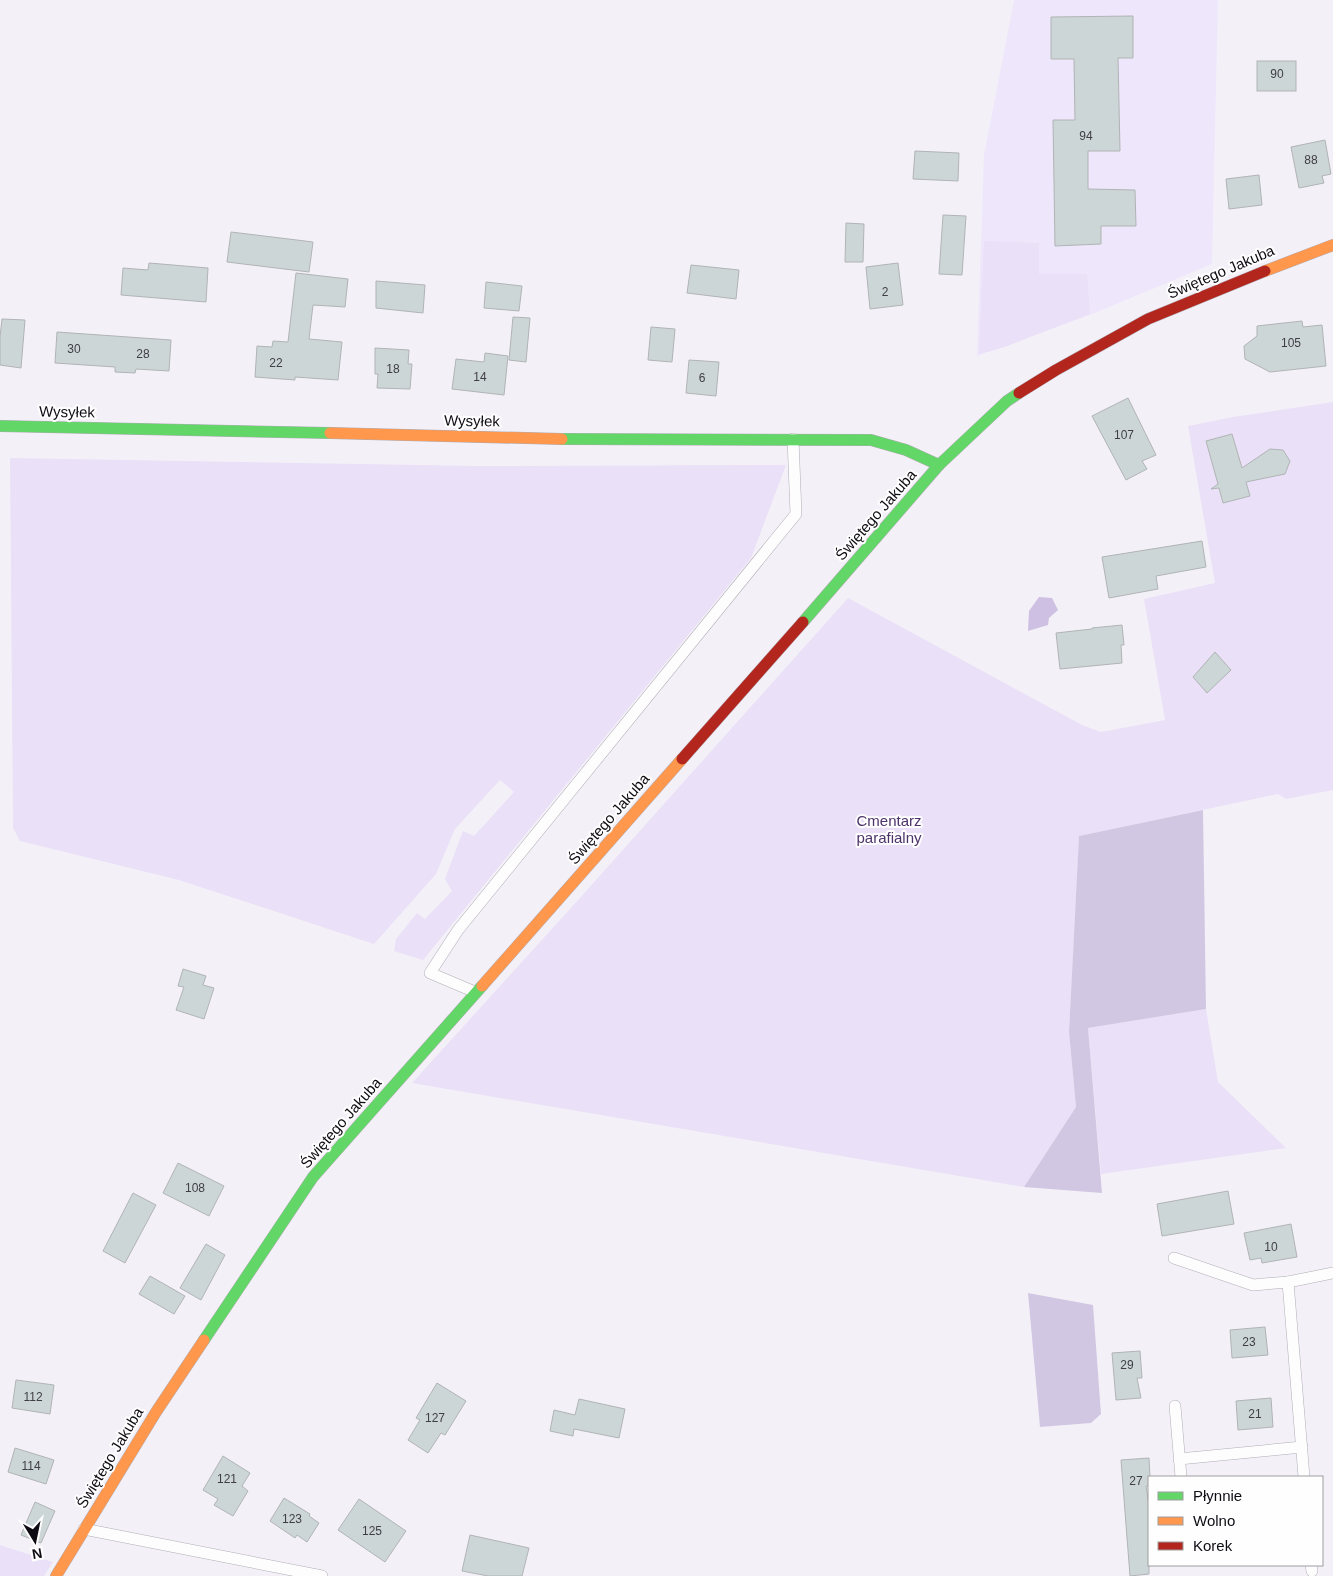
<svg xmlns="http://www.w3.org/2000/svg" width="1333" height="1576" font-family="Helvetica,sans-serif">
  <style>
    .built { fill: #eee6fb }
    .green { fill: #eae0f7 }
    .forest { fill: #d2c7e3 }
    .water { fill: #cec0e2 }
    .building { fill: #cdd6d6; stroke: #b0b4b5 }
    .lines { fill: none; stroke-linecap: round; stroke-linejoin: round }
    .lane-casing { stroke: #b0adb5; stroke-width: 12 }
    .fast-casing { stroke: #b0adb5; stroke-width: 12 }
    .slow-casing { stroke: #b0adb5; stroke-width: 12 }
    .jam-casing { stroke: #b0adb5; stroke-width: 12 }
    .lane { stroke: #fdfdfe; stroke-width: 11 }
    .fast { stroke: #63d668; stroke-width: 11 }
    .slow { stroke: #ff974d; stroke-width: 11 }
    .jam { stroke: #b3261e; stroke-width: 11 }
    .labels { text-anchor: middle; stroke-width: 4; stroke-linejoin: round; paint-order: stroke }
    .number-label { font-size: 12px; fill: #3e3e44 }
    .street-label { font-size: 15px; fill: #0e0b13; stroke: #fefefe }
    .park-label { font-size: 15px; fill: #4c336a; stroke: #fefefe }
  </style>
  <rect width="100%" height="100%" fill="#f4f0f8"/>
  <path class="built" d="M 1014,0 L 1218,0 L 1212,264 L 1095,313 L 977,356 L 984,155 Z"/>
  <g class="green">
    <path d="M 984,241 L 1039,243 L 1039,274 L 1087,274 L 1090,314 L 1002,348 L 979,354 Z"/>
    <path d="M 1333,402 L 1333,790 L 1286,799 L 1278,794 L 1079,836 L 1069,1032 L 1076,1107 L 1024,1187 L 412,1083 L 579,899 L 848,598 L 1082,725 L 1101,732 L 1165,720 L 1144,599 L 1215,583 L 1188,426 L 1233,417 Z"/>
    <path d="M 10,458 L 476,466 L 786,465 L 751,558 L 423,960 L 394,951 L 396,939 L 417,913 L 425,919 L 452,891 L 445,879 L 463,831 L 474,836 L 514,792 L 500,780 L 455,829 L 436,874 L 374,944 L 179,880 L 20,841 L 13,828 Z"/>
    <path d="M 1206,1009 L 1218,1082 L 1286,1148 L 1101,1174 L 1088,1028 Z"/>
    <path d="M 0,1545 L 53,1562 L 44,1576 L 0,1576 Z"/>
  </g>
  <g class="forest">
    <path d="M 1203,810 L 1206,1009 L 1088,1028 L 1102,1193 L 1024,1187 L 1076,1107 L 1069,1032 L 1079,836 Z"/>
    <path d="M 1028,1293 L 1093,1305 L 1101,1414 L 1091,1423 L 1040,1427 Z"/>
  </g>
  <path class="water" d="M 1039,597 L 1052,598 L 1058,610 L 1049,618 L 1048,625 L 1028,631 L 1029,611 Z"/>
  <g class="building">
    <path d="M 1133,16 L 1133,58 L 1118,58 L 1120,151 L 1088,151 L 1088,189 L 1135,190 L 1136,226 L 1101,226 L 1101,244 L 1055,246 L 1053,120 L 1075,120 L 1074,59 L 1051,59 L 1051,17 Z"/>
    <rect x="1257" y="61" width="39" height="30"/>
    <path d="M 1325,140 L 1331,174 L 1322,176 L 1324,183 L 1299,188 L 1291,147 Z"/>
    <path d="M 915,151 L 959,153 L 958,181 L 913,179 Z"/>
    <path d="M 1259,175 L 1262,205 L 1229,209 L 1226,179 Z"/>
    <path d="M 943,215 L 966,216 L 962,275 L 939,274 Z"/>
    <path d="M 846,223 L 864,224 L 863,262 L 845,262 Z"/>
    <path d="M 231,232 L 313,242 L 309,272 L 227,262 Z"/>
    <path d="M 149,263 L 208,268 L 206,302 L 121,295 L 123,268 L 148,270 Z"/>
    <path d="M 898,263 L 903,305 L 870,309 L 866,267 Z"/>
    <path d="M 691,265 L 739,270 L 736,299 L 687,293 Z"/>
    <path d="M 296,273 L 348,279 L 345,307 L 313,305 L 309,339 L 342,342 L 338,380 L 295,377 L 295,380 L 255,377 L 257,346 L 272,347 L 273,341 L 288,342 Z"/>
    <path d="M 376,281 L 425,285 L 423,313 L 376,308 Z"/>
    <path d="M 486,282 L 522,286 L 519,311 L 484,308 Z"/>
    <path d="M 513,317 L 530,318 L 526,362 L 509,360 Z"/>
    <path d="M 2,319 L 25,320 L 21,368 L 0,365 L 0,337 Z"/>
    <path d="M 1302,321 L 1303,327 L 1322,325 L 1326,366 L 1270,372 L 1245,359 L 1244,346 L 1257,336 L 1257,326 Z"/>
    <path d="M 651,327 L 675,329 L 672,362 L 648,360 Z"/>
    <path d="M 57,332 L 171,340 L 169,371 L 136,369 L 135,373 L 115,372 L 115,367 L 55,363 Z"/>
    <path d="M 375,348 L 409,350 L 408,364 L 412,364 L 410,389 L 377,388 L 378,374 L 375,374 Z"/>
    <path d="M 485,353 L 508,356 L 504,395 L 452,389 L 456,359 L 484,362 Z"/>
    <path d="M 689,360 L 719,362 L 716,396 L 686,393 Z"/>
    <path d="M 1128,398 L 1156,455 L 1142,461 L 1147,469 L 1126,480 L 1092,416 Z"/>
    <path d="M 1232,434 L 1242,468 L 1270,449 L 1283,450 L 1290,461 L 1285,474 L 1246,482 L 1250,496 L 1223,503 L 1219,488 L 1211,489 L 1218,484 L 1206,441 Z"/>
    <path d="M 1202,541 L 1206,567 L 1156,576 L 1158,589 L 1109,598 L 1102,557 Z"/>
    <path d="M 1122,625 L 1124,645 L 1121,645 L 1122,663 L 1060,669 L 1056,633 L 1092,629 L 1092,628 Z"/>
    <path d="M 1215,652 L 1231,670 L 1207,693 L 1193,677 Z"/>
    <path d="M 183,969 L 206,976 L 203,985 L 214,988 L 204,1019 L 176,1010 L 184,987 L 178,986 Z"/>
    <path d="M 178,1163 L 224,1186 L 209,1216 L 163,1193 Z"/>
    <path d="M 1228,1191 L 1234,1224 L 1162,1236 L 1157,1204 Z"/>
    <path d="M 133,1193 L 156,1205 L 125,1263 L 103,1251 Z"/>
    <path d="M 1291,1224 L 1297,1257 L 1262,1263 L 1261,1258 L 1250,1260 L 1244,1233 Z"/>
    <path d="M 206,1244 L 225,1255 L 201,1300 L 180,1288 Z"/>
    <path d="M 150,1276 L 185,1296 L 174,1314 L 139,1294 Z"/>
    <path d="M 1265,1327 L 1268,1355 L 1232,1358 L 1230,1330 Z"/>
    <path d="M 1140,1351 L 1142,1378 L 1137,1378 L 1141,1398 L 1116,1400 L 1112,1353 Z"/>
    <path d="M 16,1380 L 54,1385 L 50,1414 L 12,1408 Z"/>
    <path d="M 437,1383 L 466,1401 L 445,1435 L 441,1433 L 428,1453 L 408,1440 L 420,1420 L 416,1418 Z"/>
    <path d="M 1271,1398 L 1273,1427 L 1238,1430 L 1236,1401 Z"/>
    <path d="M 579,1399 L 625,1409 L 619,1438 L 574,1429 L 573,1436 L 550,1431 L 554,1410 L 575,1415 Z"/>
    <path d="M 15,1448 L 54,1460 L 46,1484 L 8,1472 Z"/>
    <path d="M 223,1456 L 250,1473 L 242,1486 L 248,1491 L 233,1516 L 214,1505 L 218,1499 L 203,1490 Z"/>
    <path d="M 1149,1458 L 1150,1477 L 1149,1486 L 1146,1486 L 1149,1506 L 1149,1574 L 1130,1576 L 1121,1460 Z"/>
    <path d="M 284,1498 L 310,1514 L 309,1516 L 319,1523 L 307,1542 L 297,1535 L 295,1538 L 270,1521 Z"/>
    <path d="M 359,1499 L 406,1531 L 385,1562 L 338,1530 Z"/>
    <path d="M 35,1502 L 55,1511 L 41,1543 L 21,1535 Z"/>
    <path d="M 470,1535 L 529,1548 L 522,1576 L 488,1576 L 462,1571 Z"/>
  </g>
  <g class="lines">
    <defs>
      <g id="lane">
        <path d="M 475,992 L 430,973 L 458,930 L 796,514 L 793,439"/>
        <path d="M 1174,1258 L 1253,1285 L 1288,1282 L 1333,1273"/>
        <path d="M 1288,1282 L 1304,1477"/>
        <path d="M 1175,1406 L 1181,1477"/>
        <path d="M 1179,1459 L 1302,1447"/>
        <path d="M 84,1529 L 322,1576"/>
        <path d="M 1311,1565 L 1312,1571"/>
      </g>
      <g id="fast">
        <path d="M 0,426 L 330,433"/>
        <path d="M 562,439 L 871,440 L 906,450 L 939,465"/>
        <path d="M 803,622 L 939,465 L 1007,401 L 1019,393"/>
        <path d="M 204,1340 L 313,1177 L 482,986"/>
      </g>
      <g id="slow">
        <path d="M 1265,271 L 1333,245"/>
        <path d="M 330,433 L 562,439"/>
        <path d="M 482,986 L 682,759"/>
        <path d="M 56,1576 L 156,1412 L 204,1340"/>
      </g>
      <g id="jam">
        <path d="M 1019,393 L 1056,370 L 1148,319 L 1265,271"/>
        <path d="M 682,759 L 803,622"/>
      </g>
    </defs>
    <use href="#lane" class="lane-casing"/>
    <use href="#fast" class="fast-casing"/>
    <use href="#slow" class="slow-casing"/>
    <use href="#jam" class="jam-casing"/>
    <use href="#lane" class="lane"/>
    <use href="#fast" class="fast"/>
    <use href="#slow" class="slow"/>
    <use href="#jam" class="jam"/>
  </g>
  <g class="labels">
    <g class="number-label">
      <text x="1277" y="78">90</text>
      <text x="1086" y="140">94</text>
      <text x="1311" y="164">88</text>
      <text x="885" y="296">2</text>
      <text x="1291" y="347">105</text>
      <text x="74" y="353">30</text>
      <text x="143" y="358">28</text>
      <text x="276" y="367">22</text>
      <text x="393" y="373">18</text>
      <text x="480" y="381">14</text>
      <text x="702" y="382">6</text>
      <text x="1124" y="439">107</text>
      <text x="195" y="1192">108</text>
      <text x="1271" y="1251">10</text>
      <text x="1249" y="1346">23</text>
      <text x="1127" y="1369">29</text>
      <text x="33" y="1401">112</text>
      <text x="1255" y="1418">21</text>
      <text x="435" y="1422">127</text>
      <text x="31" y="1470">114</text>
      <text x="227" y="1483">121</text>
      <text x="1136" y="1485">27</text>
      <text x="292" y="1523">123</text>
      <text x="372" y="1535">125</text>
    </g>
    <g class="street-label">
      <text transform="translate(1221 272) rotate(-23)" y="5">Świętego Jakuba</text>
      <text transform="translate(67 412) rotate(1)" y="5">Wysyłek</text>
      <text transform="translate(472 421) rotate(1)" y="5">Wysyłek</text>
      <text transform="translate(876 515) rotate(-49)" y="5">Świętego Jakuba</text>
      <text transform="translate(609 819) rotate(-49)" y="5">Świętego Jakuba</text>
      <text transform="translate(341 1123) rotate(-49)" y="5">Świętego Jakuba</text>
      <text transform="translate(110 1458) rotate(-59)" y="5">Świętego Jakuba</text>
    </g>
    <g class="park-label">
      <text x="889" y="826">Cmentarz<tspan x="889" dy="17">parafialny</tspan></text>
    </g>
  </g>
  <rect x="1148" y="1476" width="175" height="90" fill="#fefefe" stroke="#9e9da0"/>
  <rect x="1158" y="1492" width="25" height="8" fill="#63d668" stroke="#9e9da0"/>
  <text x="1193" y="1501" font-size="15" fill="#0e0b13">Płynnie</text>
  <rect x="1158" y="1517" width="25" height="8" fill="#ff974d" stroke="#9e9da0"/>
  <text x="1193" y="1526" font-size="15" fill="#0e0b13">Wolno</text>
  <rect x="1158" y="1542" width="25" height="8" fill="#b3261e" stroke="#9e9da0"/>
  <text x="1193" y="1551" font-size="15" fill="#0e0b13">Korek</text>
  <g transform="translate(35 1541) rotate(170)" stroke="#fefefe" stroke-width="4" paint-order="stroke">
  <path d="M0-4L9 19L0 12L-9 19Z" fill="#0e0b13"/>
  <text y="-8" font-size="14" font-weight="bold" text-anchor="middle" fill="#0e0b13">N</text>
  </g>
</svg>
